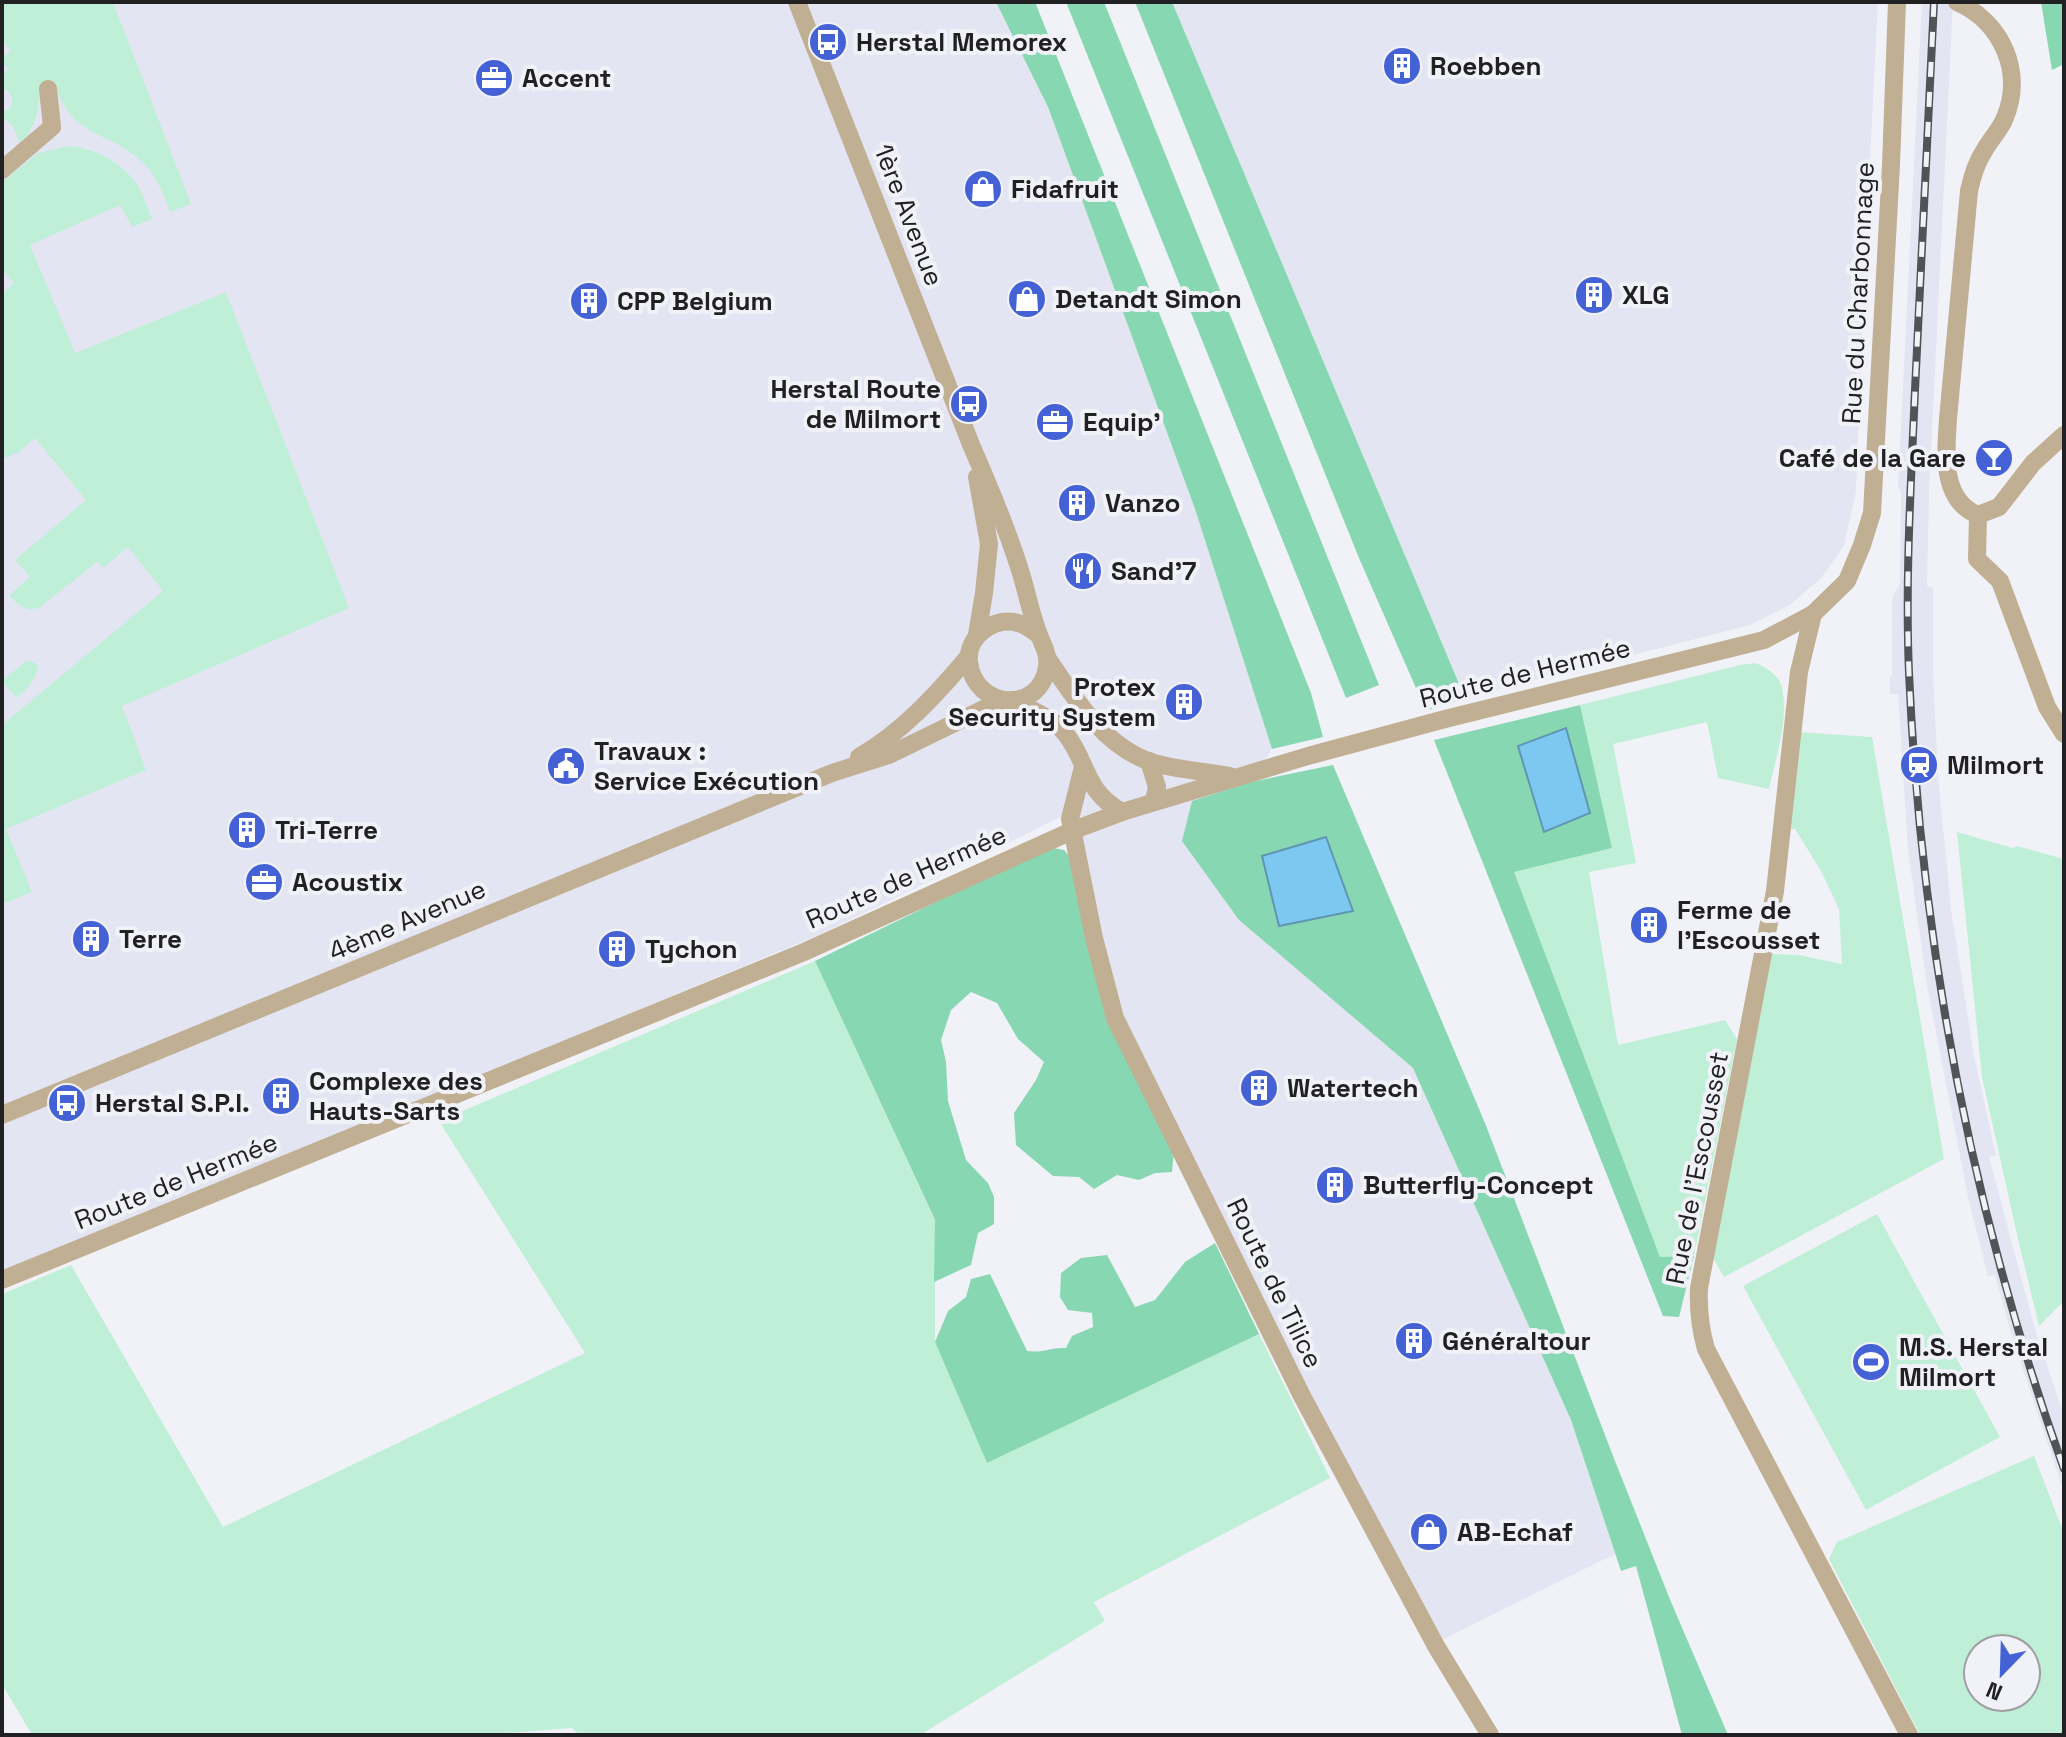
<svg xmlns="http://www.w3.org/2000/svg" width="2066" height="1737" font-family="'Space Grotesk',sans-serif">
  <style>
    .built { fill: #e4e5f3 }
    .green { fill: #c0efd8; fill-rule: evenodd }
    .forest { fill: #87d7b2 }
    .water { fill: #7dc8f1; stroke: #6196b3; stroke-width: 2 }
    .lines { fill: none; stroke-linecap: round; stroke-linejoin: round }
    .minor { stroke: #c1af94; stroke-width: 18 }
    .rail-casing { stroke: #525356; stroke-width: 8 }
    .rail { stroke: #f1f2f8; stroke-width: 5; stroke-dasharray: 15; stroke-linecap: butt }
    .labels { text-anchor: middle; stroke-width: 8; stroke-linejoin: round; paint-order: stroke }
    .poi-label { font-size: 26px; font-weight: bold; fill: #212123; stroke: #f1f2f8; text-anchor: start }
    .street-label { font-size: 26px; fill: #212123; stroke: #f1f2f8 }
  </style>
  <rect width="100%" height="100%" fill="#f1f2f8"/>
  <g class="built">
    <path d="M 2,2 L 996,2 L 1048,107 L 1195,509 L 1272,749 L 1251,782 L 1239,920 L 1413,1068 L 1571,1420 L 1615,1554 L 1440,1641 L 1268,1329 L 1115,1018 L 1063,816 L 821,934 L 2,1274 Z"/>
    <path d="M 1172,2 L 1878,2 L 1866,238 L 1856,491 L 1844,546 L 1821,578 L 1790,605 L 1750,625 L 1465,698 Z"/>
    <path d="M 1922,2 L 1953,2 L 1929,493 L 1927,586 L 1933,587 L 1933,670 L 1938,776 L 1952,916 L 1963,985 L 1974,1056 L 1996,1155 L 1989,1157 L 2035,1329 L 2064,1416 L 2064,1492 L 2011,1333 L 1995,1275 L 1988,1276 L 1969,1202 L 1928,991 L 1908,850 L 1898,694 L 1890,694 L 1890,677 L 1892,677 L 1892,599 L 1900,583 L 1901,493 L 1898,486 Z"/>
  </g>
  <g class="green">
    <path d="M 2,2 L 113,2 L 191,204 L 170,212 C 163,194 157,176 143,163 C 110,130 72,139 56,87 L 39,89 C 40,110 35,129 20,144 L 13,127 L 2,116 L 2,112 C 17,108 15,93 2,88 L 2,75 L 9,69 L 2,62 L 2,58 L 11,51 L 2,40 Z"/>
    <path d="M 68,146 C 94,148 121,161 136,183 C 143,193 147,207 152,219 L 132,227 L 120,205 L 30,245 L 75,353 L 226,292 L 349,608 L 122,706 L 146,770 L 6,829 L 32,892 L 2,904 L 2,725 L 163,591 L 128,547 L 103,568 L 97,562 L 39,608 C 24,612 18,605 9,595 L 30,577 L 15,560 L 86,500 L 35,438 L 19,452 L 2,459 L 2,294 L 14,283 L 2,269 L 2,182 L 38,153 Z"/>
    <path d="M 26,661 L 31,661 L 38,665 C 35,682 28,688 16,698 L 2,681 Z"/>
    <path d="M 1756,663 C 1767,668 1779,675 1782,688 C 1789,718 1776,758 1769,789 L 1718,778 L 1707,722 L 1613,744 L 1636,863 L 1589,872 L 1618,1045 L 1725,1020 L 1737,1039 L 1694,1256 L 1660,1257 L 1513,871 L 1612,848 L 1580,705 L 1740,665 Z"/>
    <path d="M 1798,732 L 1872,737 L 1944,1159 L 1724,1277 L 1713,1258 L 1771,954 L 1799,955 L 1842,964 L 1839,909 L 1821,871 L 1795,829 L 1787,829 Z"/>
    <path d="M 1957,832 L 2013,848 L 2017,846 L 2064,859 L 2064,1301 L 2039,1326 L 2018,1239 L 1982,1077 Z"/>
    <path d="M 815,961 L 935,1221 L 935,1342 L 987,1463 L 1259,1334 L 1330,1478 L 1094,1602 L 1105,1621 L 920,1735 L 579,1735 L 572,1728 L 484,1735 L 32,1735 L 2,1684 L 2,1294 L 71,1265 L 223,1527 L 585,1353 L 439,1121 Z"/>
    <path d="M 1877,1214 L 2000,1437 L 1866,1510 L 1743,1286 Z"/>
    <path d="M 2034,1456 L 2064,1533 L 2064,1735 L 1920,1735 L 1829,1559 L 1837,1542 ZM 1978,1649 L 2026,1649 L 2026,1697 L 1978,1697 Z"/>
  </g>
  <g class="forest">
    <path d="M 996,2 L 1035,2 L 1311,693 L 1323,737 L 1272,749 L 1195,509 L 1048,107 Z"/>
    <path d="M 1066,2 L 1104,2 L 1379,685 L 1346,698 Z"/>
    <path d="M 1135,2 L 1172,2 L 1465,698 L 1426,711 L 1359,558 Z"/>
    <path d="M 2041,2 L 2064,2 L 2064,64 L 2052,70 Z"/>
    <path d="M 1580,705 L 1612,848 L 1514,872 L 1660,1257 L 1694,1256 L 1679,1317 L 1663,1316 L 1434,740 Z"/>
    <path d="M 1333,765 L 1485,1123 L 1615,1461 L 1671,1602 L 1728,1735 L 1682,1735 L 1636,1566 L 1621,1571 L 1571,1420 L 1413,1068 L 1239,920 L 1182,841 L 1192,801 L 1251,782 Z"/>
    <path d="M 1049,847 L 1064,850 L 1081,870 L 1115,1018 L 1175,1140 L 1172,1172 L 1155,1173 L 1139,1180 L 1117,1175 L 1094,1189 L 1079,1177 L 1053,1176 L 1016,1145 L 1014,1113 L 1036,1080 L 1044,1062 L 1018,1039 L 997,1003 L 971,992 L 951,1010 L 941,1040 L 946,1062 L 948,1101 L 966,1160 L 988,1183 L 994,1197 L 994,1224 L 978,1233 L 971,1265 L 934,1282 L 935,1220 L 815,961 Z"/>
    <path d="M 1215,1243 L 1259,1334 L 987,1463 L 935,1342 L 948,1311 L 966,1297 L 971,1279 L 990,1274 L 1027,1351 C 1044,1353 1051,1347 1066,1348 L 1072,1336 L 1093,1327 L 1092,1313 L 1068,1310 L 1060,1297 L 1061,1273 L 1081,1258 L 1107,1255 L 1135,1307 L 1155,1300 L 1185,1262 Z"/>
  </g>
  <g class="water">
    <path d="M 1566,728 L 1590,813 L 1544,832 L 1518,746 Z"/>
    <path d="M 1326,837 L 1353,911 L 1279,926 L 1262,856 Z"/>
  </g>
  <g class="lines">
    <g class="minor">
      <path d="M 797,2 L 972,447 C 989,486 1006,526 1019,567 C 1026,588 1030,611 1038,632 C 1042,644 1049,653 1047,667 C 1040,714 975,710 969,662 C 966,637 994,616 1018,623 C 1026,625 1032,630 1039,635"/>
      <path d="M 1957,2 C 2002,22 2025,73 2004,120 C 1999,131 1990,140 1984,151 C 1976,163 1972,177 1969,191 L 1948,419 C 1946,451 1940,500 1978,515"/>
      <path d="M 2,170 L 52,127 L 48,89"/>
      <path d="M 977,477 L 989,544 L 984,593 L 977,635"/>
      <path d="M 1978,515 L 1977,559 L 2000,581 L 2047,707 L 2064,734"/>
      <path d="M 1978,515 L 1999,507 L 2033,463 L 2064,435"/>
      <path d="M 1813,614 L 1799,672 L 1775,891 L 1699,1288 C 1698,1309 1700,1328 1706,1349 L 1909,1735"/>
      <path d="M 1048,659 C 1074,697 1103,746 1151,762 C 1176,770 1204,771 1230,776"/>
      <path d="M 1012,700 C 1030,710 1052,717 1065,733 C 1089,763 1083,790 1122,812"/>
      <path d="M 859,757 C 902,732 936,695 968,657"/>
      <path d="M 1149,761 L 1157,787 L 1154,801"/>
      <path d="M 1083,767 L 1070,819 L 1094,938 L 1115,1018 L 1302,1396 L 1436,1646 L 1490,1735"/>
      <path d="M 2,1115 L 832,773 L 889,755 L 1002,700"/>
      <path d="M 2,1280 L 804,952 L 1074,830 L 1122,812 L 1308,756 L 1445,719 L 1764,640 L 1813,614 L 1847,581 L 1862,545 L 1872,513 L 1891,165 L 1897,2"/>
    </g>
    <defs>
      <path id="rail" d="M 1934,2 C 1928,131 1921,261 1915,390 C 1911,484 1905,579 1909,673 C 1921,945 1972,1213 2064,1469"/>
    </defs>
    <use href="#rail" class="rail-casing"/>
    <use href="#rail" class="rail"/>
  </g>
  <defs>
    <symbol id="bus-disc" viewBox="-11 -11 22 22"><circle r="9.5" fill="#4462d5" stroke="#f1f2f8"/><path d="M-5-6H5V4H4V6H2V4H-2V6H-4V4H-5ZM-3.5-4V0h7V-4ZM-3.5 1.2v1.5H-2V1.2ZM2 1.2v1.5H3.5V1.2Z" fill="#fff"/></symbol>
    <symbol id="building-disc" viewBox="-11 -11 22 22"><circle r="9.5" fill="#4462d5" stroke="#f1f2f8"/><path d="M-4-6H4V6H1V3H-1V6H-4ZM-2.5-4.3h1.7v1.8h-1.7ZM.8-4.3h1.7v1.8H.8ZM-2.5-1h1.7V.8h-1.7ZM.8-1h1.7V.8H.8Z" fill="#fff"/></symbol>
    <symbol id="office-disc" viewBox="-11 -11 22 22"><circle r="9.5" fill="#4462d5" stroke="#f1f2f8"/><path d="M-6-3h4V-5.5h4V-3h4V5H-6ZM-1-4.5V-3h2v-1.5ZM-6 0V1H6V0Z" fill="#fff"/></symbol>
    <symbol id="shop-disc" viewBox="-11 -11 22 22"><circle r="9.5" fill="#4462d5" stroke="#f1f2f8"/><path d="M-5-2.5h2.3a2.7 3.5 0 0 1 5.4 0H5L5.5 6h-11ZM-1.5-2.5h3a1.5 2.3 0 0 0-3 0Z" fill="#fff"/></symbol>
    <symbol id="bar-disc" viewBox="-11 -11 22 22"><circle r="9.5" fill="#4462d5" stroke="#f1f2f8"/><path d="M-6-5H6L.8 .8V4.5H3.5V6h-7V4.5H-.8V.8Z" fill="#fff"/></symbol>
    <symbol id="restaurant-disc" viewBox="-11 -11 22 22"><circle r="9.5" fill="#4462d5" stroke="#f1f2f8"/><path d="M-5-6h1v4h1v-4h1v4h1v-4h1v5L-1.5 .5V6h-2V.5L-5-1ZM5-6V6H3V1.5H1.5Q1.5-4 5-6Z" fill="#fff"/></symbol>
    <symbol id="station-disc" viewBox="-11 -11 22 22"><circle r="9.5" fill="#4462d5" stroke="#f1f2f8"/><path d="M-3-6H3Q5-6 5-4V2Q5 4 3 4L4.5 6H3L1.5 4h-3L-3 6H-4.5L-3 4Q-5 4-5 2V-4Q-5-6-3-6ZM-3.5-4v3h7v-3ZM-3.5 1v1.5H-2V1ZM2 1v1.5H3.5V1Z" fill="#fff"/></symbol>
    <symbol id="civic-disc" viewBox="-11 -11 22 22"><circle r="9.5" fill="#4462d5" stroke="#f1f2f8"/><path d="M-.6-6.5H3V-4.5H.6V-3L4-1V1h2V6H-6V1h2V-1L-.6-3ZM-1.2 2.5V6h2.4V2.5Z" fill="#fff"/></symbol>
    <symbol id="stadium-disc" viewBox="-11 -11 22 22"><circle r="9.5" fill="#4462d5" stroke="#f1f2f8"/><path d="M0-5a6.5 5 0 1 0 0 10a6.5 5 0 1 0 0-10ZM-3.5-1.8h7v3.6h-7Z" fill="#fff"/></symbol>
  </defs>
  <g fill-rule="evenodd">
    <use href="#bus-disc" x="806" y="20" width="44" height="44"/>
    <use href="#building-disc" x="1380" y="44" width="44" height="44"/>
    <use href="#office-disc" x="472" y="56" width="44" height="44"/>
    <use href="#shop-disc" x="961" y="167" width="44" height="44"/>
    <use href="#building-disc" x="1572" y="273" width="44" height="44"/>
    <use href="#shop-disc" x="1005" y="277" width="44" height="44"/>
    <use href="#building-disc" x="567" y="279" width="44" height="44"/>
    <use href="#bus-disc" x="947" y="382" width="44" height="44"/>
    <use href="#office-disc" x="1033" y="400" width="44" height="44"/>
    <use href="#bar-disc" x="1972" y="436" width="44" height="44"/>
    <use href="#building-disc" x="1055" y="481" width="44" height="44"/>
    <use href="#restaurant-disc" x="1061" y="549" width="44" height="44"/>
    <use href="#building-disc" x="1162" y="680" width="44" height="44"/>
    <use href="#station-disc" x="1897" y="743" width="44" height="44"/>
    <use href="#civic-disc" x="544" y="744" width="44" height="44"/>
    <use href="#building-disc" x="225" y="808" width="44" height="44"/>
    <use href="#office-disc" x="242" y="860" width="44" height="44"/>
    <use href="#building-disc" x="1627" y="903" width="44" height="44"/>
    <use href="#building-disc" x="69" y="917" width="44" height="44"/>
    <use href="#building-disc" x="595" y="927" width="44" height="44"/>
    <use href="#building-disc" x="1237" y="1066" width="44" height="44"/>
    <use href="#building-disc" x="259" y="1074" width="44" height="44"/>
    <use href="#bus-disc" x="45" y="1081" width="44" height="44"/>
    <use href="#building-disc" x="1313" y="1163" width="44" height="44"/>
    <use href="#building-disc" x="1392" y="1319" width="44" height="44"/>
    <use href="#stadium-disc" x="1849" y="1340" width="44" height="44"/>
    <use href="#shop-disc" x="1407" y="1510" width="44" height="44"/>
  </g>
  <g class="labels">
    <g class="poi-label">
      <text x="856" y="51">Herstal Memorex</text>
      <text x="1430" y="75">Roebben</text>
      <text x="522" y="87">Accent</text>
      <text x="1011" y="198">Fidafruit</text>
      <text x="1622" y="304">XLG</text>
      <text x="1055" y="308">Detandt Simon</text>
      <text x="617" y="310">CPP Belgium</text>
      <text x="941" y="398" text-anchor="end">Herstal Route<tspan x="941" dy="30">de Milmort</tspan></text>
      <text x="1083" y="431">Equip'</text>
      <text x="1966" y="467" text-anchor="end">Café de la Gare</text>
      <text x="1105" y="512">Vanzo</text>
      <text x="1111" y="580">Sand'7</text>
      <text x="1156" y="696" text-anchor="end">Protex<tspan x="1156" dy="30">Security System</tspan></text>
      <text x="594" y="760">Travaux :<tspan x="594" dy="30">Service Exécution</tspan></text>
      <text x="1947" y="774">Milmort</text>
      <text x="275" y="839">Tri-Terre</text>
      <text x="292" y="891">Acoustix</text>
      <text x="1677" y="919">Ferme de<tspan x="1677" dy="30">l'Escousset</tspan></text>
      <text x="119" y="948">Terre</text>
      <text x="645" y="958">Tychon</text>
      <text x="309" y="1090">Complexe des<tspan x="309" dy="30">Hauts-Sarts</tspan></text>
      <text x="1287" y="1097">Watertech</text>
      <text x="95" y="1112">Herstal S.P.I.</text>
      <text x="1363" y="1194">Butterfly-Concept</text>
      <text x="1442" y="1350">Généraltour</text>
      <text x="1899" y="1356">M.S. Herstal<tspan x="1899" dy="30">Milmort</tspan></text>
      <text x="1457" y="1541">AB-Echaf</text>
    </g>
    <g class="street-label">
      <text transform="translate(909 215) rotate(69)" y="9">1ère Avenue</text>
      <text transform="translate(1858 293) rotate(-87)" y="9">Rue du Charbonnage</text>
      <text transform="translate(1525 673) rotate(-14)" y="9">Route de Hermée</text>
      <text transform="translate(906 877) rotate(-24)" y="9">Route de Hermée</text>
      <text transform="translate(407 920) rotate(-23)" y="9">4ème Avenue</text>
      <text transform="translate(1697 1168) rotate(-79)" y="9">Rue de l'Escousset</text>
      <text transform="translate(176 1181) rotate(-22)" y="9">Route de Hermée</text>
      <text transform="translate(1275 1283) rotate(64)" y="9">Route de Tilice</text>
    </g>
  </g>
  <rect width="2066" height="1737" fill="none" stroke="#212123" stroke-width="8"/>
  <g transform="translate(2002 1673) rotate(203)"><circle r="38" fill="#f1f2f8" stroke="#9e9ea3" stroke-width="2"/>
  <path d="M0-6L14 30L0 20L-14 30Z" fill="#4462d5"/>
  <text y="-12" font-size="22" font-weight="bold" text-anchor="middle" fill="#212123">N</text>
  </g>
</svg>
